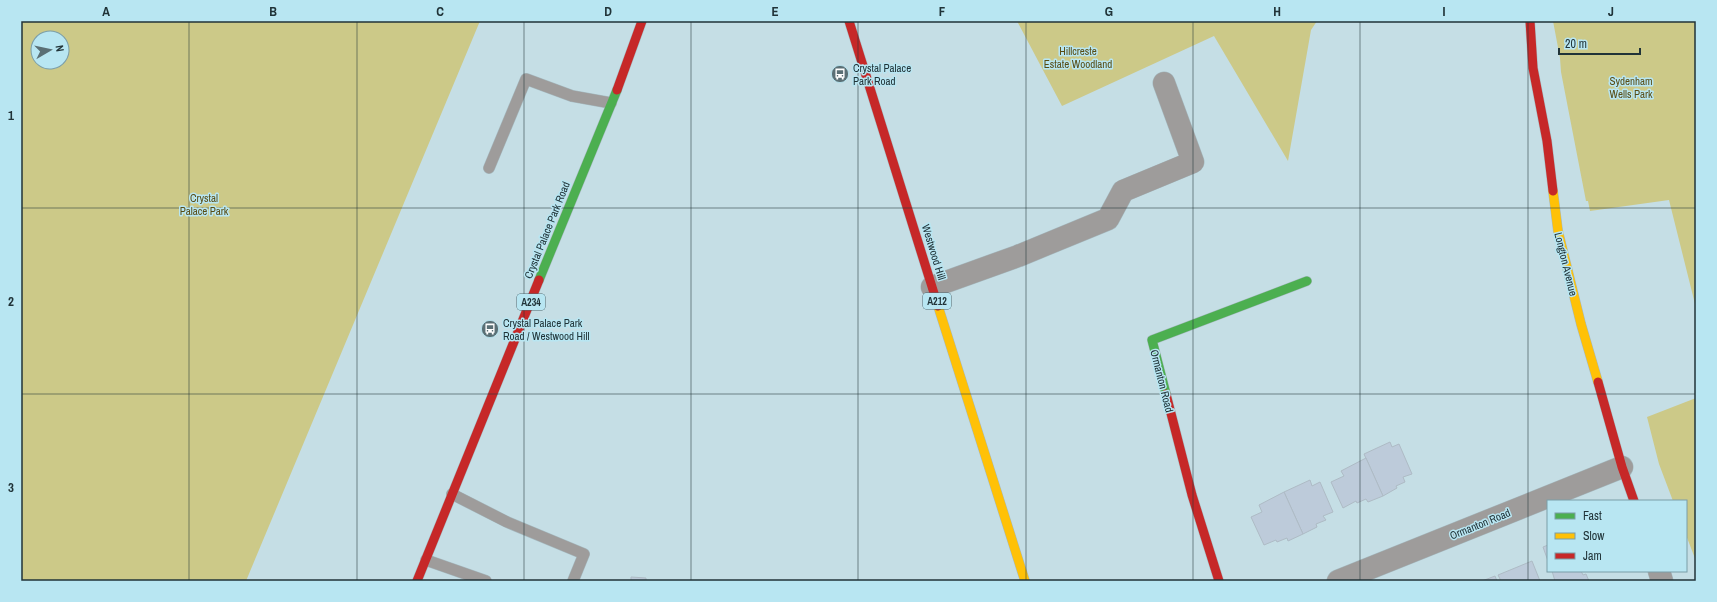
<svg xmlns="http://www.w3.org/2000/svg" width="1717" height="602" font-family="'Archivo Narrow',sans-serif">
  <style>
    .green { fill: #ccc988; fill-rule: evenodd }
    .building { fill: #bdcbda; stroke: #aebbc5 }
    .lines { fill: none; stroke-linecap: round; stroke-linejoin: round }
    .lane-casing { stroke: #a6bac0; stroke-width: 12 }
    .street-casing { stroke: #a6bac0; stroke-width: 23 }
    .fast-casing { stroke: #a6bac0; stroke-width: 10 }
    .slow-casing { stroke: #a6bac0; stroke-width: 10 }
    .jam-casing { stroke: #a6bac0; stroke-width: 10 }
    .lane { stroke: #9e9c9b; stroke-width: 11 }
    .street { stroke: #9e9c9b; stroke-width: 22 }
    .fast { stroke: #4caf50; stroke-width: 9 }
    .slow { stroke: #ffc107; stroke-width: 9 }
    .jam { stroke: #c62828; stroke-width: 9 }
    .grid { fill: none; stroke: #203338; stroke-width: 1; stroke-opacity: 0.55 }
    .labels { text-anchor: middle; stroke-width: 3; stroke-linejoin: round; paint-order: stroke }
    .shield { fill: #b8e6f2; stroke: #4e6970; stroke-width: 1 }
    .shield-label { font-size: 10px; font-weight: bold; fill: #203338 }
    .park-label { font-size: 11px; fill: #584c14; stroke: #b8e6f2 }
    .poi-label { font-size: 11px; fill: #203338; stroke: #b8e6f2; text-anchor: start }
    .street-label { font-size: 11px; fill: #203338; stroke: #b8e6f2 }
    .neatline { fill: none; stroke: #203338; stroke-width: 1.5 }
    .grid-label { font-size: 13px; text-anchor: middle; font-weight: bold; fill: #203338 }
  </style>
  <rect width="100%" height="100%" fill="#c5dee5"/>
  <g class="green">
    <path d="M 21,21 L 480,21 L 246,581 L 21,581 ZM 38,38 L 62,38 L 62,62 L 38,62 Z"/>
    <path d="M 1017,21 L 1317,21 L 1311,30 L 1288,161 L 1214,36 L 1062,106 Z"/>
    <path d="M 1553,21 L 1696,21 L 1696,308 L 1669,200 L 1590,211 L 1588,201 L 1586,201 L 1561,72 L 1560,58 Z"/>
    <path d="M 1696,398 L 1696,561 L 1686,535 L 1686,501 L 1673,501 L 1659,464 L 1647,417 Z"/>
  </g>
  <g class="building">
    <path d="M 1390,442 L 1392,447 L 1399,444 L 1412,474 L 1403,477 L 1405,482 L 1396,486 L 1397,488 L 1383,496 L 1364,454 Z"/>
    <path d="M 1366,458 L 1383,496 L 1368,502 L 1366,499 L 1357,503 L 1356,501 L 1343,508 L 1331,482 L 1344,476 L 1341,471 Z"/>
    <path d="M 1310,480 L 1312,486 L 1320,482 L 1333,512 L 1323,516 L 1326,520 L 1316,524 L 1317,527 L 1303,534 L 1284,492 Z"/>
    <path d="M 1284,492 L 1303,534 L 1288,541 L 1287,538 L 1277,542 L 1276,540 L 1264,545 L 1251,517 L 1262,512 L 1259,505 Z"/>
    <path d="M 1548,545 L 1548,561 L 1543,547 Z"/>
    <path d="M 1532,561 L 1540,581 L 1501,581 L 1498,575 Z"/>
    <path d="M 1552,571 L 1581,571 L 1583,575 L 1586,574 L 1589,581 L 1555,581 Z"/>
    <path d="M 1495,576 L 1497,581 L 1482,581 Z"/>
    <path d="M 631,577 L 646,578 L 646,581 L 631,581 Z"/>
  </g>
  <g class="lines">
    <defs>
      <g id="lane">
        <path d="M 489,168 L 526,79 L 572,96 L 611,103"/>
        <path d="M 452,494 L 507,522 L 584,554 L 573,581"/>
        <path d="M 426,560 L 486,581"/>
      </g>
      <g id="street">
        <path d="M 932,287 L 1018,256 L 1108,219 L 1123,191 L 1193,162 L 1164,83"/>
        <path d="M 1659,571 L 1662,581"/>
        <path d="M 1338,581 L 1622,467"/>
      </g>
      <g id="fast">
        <path d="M 539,280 L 617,90"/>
        <path d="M 1166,394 L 1152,340 L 1307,281"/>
      </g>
      <g id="slow">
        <path d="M 1553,191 L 1558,231 L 1581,324 L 1598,382"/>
        <path d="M 938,306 L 1025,581"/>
      </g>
      <g id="jam">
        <path d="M 849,21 L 938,306"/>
        <path d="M 1530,21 L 1533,68 L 1547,141 L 1553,191"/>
        <path d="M 617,90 L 642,21"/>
        <path d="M 1598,382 L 1622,467 L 1634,501"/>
        <path d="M 1166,394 L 1192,495 L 1219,581"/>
        <path d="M 417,581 L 539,280"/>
      </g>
    </defs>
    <use href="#lane" class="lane-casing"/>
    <use href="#street" class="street-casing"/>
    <use href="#fast" class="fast-casing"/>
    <use href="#slow" class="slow-casing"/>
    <use href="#jam" class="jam-casing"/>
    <use href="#lane" class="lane"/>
    <use href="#street" class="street"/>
    <use href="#fast" class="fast"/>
    <use href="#slow" class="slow"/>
    <use href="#jam" class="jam"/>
  </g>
  <path class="grid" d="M 189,21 L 189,581M 357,21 L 357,581M 524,21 L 524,581M 691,21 L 691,581M 858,21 L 858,581M 1026,21 L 1026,581M 1193,21 L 1193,581M 1360,21 L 1360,581M 1528,21 L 1528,581M 21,208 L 1696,208M 21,394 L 1696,394"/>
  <defs>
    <symbol id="bus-disc" viewBox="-11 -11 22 22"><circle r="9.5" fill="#5a6f75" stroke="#b8e6f2"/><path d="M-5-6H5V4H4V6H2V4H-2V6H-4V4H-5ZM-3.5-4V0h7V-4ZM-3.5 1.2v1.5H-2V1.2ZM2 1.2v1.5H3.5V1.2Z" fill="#fff"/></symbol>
  </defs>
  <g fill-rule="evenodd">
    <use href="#bus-disc" x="830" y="64" width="20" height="20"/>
    <use href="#bus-disc" x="480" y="319" width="20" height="20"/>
  </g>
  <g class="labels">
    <g class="shield">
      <rect x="923" y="293" width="28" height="16" rx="3"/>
      <rect x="517" y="294" width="28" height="16" rx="3"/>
    </g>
    <g class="shield-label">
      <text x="937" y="305">A212</text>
      <text x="531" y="306">A234</text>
    </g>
    <g class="park-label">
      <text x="1078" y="55">Hillcreste<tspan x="1078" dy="13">Estate Woodland</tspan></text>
      <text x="1631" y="85">Sydenham<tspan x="1631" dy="13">Wells Park</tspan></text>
      <text x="204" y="202">Crystal<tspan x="204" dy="13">Palace Park</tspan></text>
    </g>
    <g class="poi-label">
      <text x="853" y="72">Crystal Palace<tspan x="853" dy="13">Park Road</tspan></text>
      <text x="503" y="327">Crystal Palace Park<tspan x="503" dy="13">Road / Westwood Hill</tspan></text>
    </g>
    <g class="street-label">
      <text transform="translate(547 230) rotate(-68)" y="4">Crystal Palace Park Road</text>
      <text transform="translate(934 252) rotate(73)" y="4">Westwood Hill</text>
      <text transform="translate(1566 264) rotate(76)" y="4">Longton Avenue</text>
      <text transform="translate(1162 381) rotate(76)" y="4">Ormanton Road</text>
      <text transform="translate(1480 524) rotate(-22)" y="4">Ormanton Road</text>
    </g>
  </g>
  <rect width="1717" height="602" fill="none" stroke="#b8e6f2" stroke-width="44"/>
  <rect x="1547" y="500" width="140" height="72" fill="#b8e6f2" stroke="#7b9ea8"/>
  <rect x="1555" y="513" width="20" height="6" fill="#4caf50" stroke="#7b9ea8"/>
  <text x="1583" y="520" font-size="12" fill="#203338">Fast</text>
  <rect x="1555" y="533" width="20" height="6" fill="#ffc107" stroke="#7b9ea8"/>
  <text x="1583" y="540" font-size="12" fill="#203338">Slow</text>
  <rect x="1555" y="553" width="20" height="6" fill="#c62828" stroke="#7b9ea8"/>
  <text x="1583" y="560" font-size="12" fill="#203338">Jam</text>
  <g transform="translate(50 50) rotate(81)"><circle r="19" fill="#b8e6f2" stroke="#7b9ea8"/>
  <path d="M0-3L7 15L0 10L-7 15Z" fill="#5a6f75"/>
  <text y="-6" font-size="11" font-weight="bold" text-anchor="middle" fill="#203338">N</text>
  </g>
  <path d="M1559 48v6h81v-6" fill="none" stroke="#203338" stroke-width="2"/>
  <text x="1565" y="48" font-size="12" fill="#203338" stroke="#b8e6f2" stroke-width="3" paint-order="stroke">20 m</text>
  <rect x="22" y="22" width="1673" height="558" class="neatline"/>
  <g class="grid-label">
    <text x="106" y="16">A</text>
    <text x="273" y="16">B</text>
    <text x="440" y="16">C</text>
    <text x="608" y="16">D</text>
    <text x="775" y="16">E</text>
    <text x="942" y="16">F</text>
    <text x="1109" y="16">G</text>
    <text x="1277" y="16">H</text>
    <text x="1444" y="16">I</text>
    <text x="1611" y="16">J</text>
    <text x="11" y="120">1</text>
    <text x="11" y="306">2</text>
    <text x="11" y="492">3</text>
  </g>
</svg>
